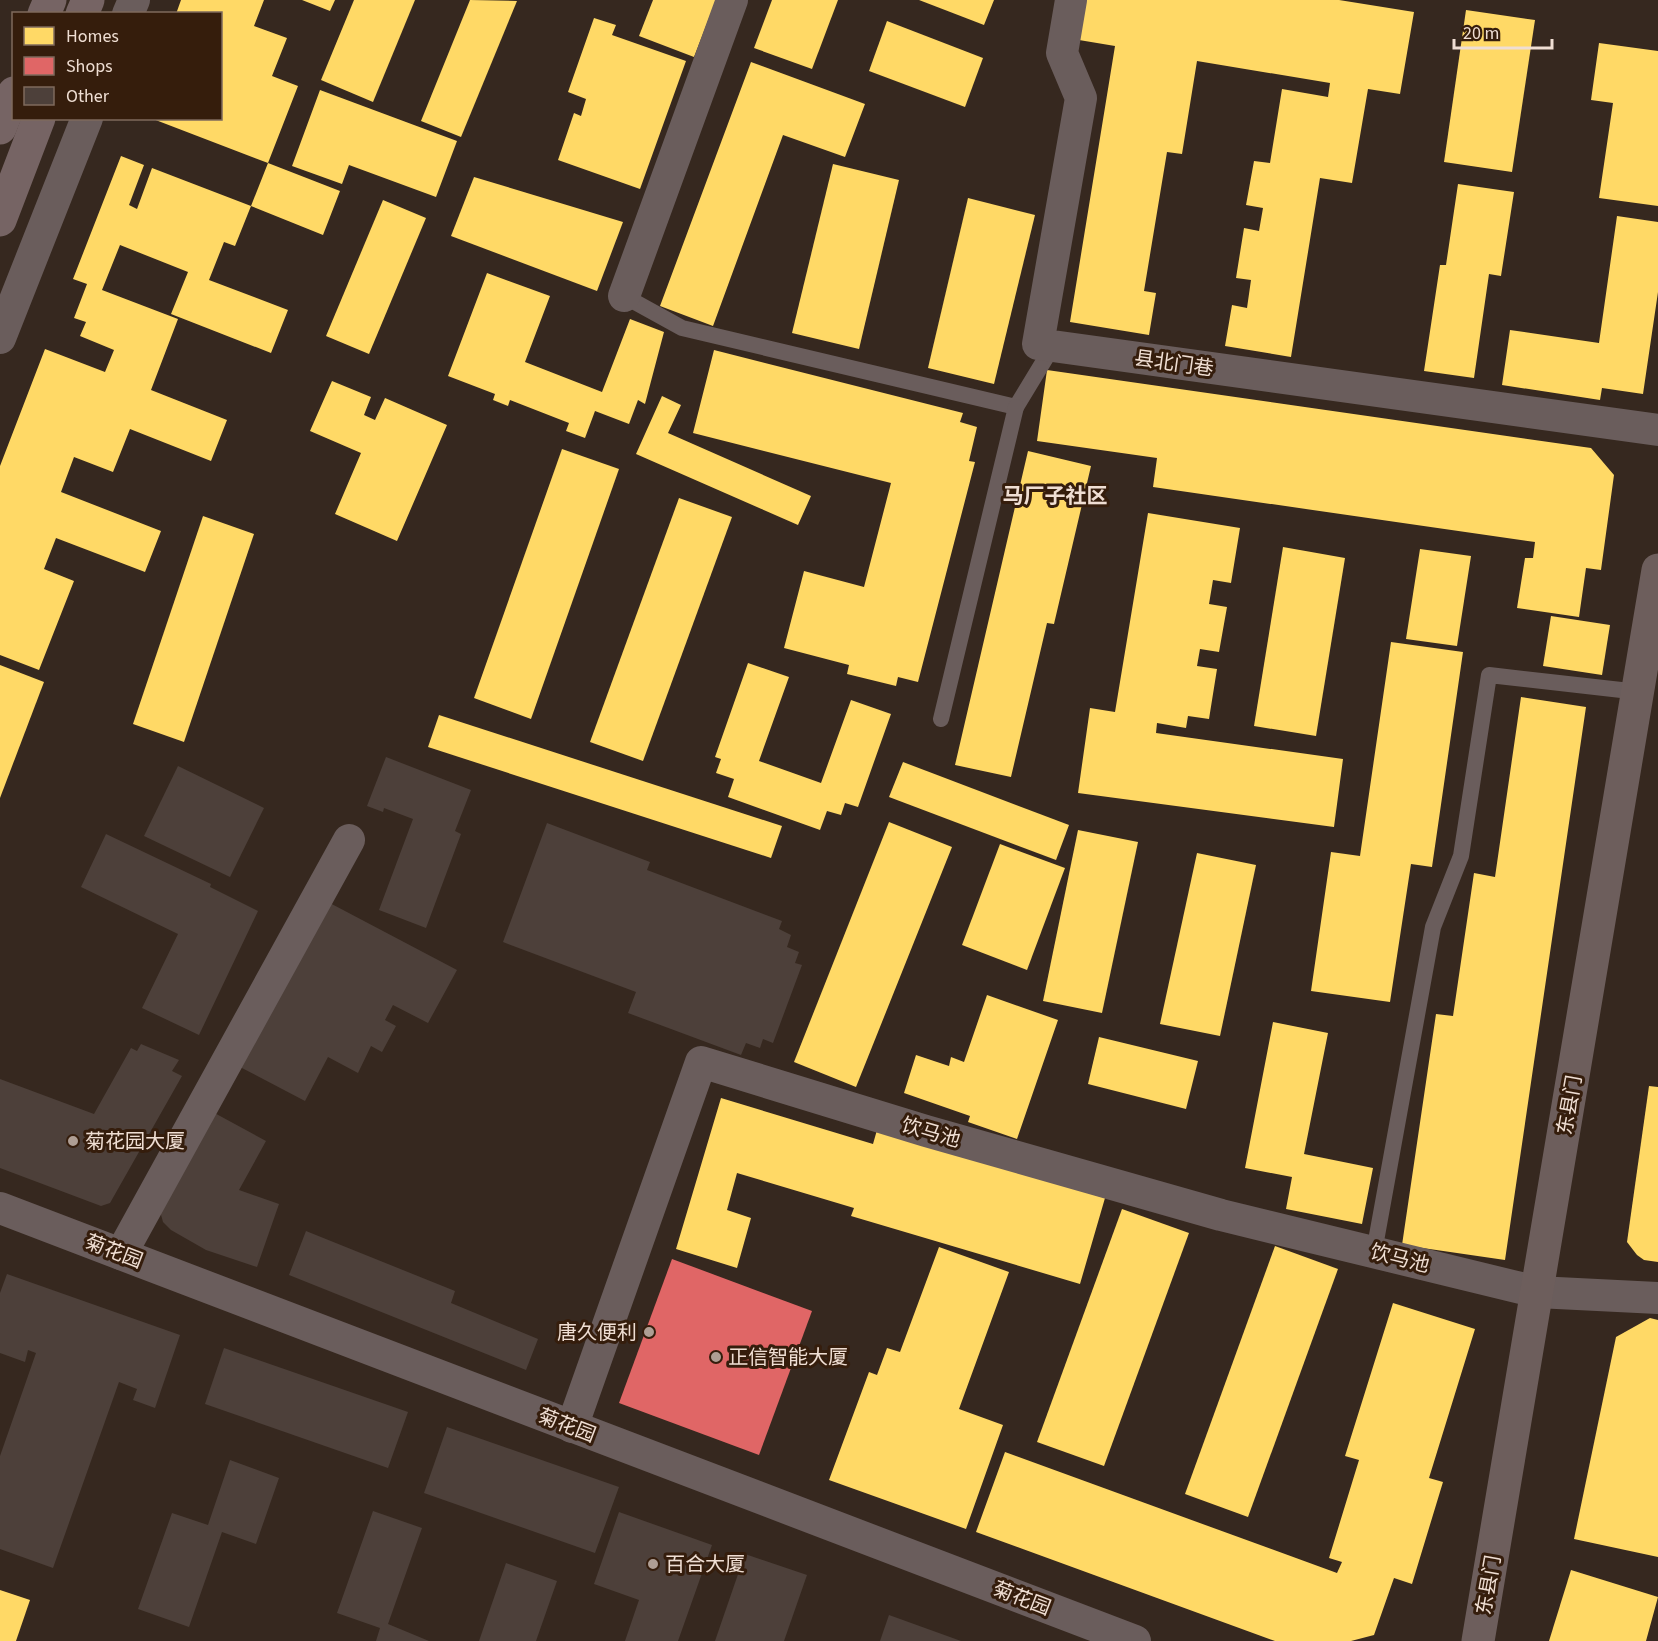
<svg xmlns="http://www.w3.org/2000/svg" width="1658" height="1641" font-family="'Source Sans 3','Noto Sans SC',sans-serif">
  <style>
    .homes { fill: #ffd966 }
    .shops { fill: #e06666 }
    .building { fill: #4d403a }
    .lines { fill: none; stroke-linecap: round; stroke-linejoin: round }
    .lane { stroke: #6a5d5c; stroke-width: 16 }
    .street { stroke: #6a5d5c; stroke-width: 32 }
    .secondary { stroke: #6d5e5c; stroke-width: 33 }
    .primary { stroke: #766464; stroke-width: 33 }
    .poi-dot { fill: #ae9e94; stroke: #351d0c; stroke-width: 2 }
    .labels { text-anchor: middle; stroke-width: 6; stroke-linejoin: round; paint-order: stroke }
    .street-label { font-size: 20px; fill: #efded3; stroke: #351d0c }
    .poi-label { font-size: 20px; fill: #efded3; stroke: #351d0c; text-anchor: start }
    .neighbourhood-label { font-size: 21px; font-weight: bold; fill: #efded3; stroke: #351d0c }
  </style>
  <rect width="100%" height="100%" fill="#36281f"/>
  <g class="homes">
    <path d="M 181,0 L 264,0 L 254,26 L 287,38 L 272,76 L 298,86 L 268,163 L 153,119 L 220,118 L 220,14 L 176,14 Z"/>
    <path d="M 302,0 L 335,0 L 330,11 Z"/>
    <path d="M 354,0 L 415,0 L 373,102 L 321,80 Z"/>
    <path d="M 470,0 L 517,1 L 461,137 L 421,121 Z"/>
    <path d="M 653,0 L 716,0 L 694,57 L 639,36 Z"/>
    <path d="M 772,0 L 838,0 L 812,69 L 754,48 Z"/>
    <path d="M 919,0 L 994,0 L 984,25 Z"/>
    <path d="M 1086,0 L 1339,0 L 1414,12 L 1400,94 L 1368,89 L 1352,183 L 1320,178 L 1291,357 L 1225,346 L 1232,305 L 1247,308 L 1251,280 L 1236,278 L 1244,228 L 1259,231 L 1263,208 L 1246,205 L 1254,161 L 1270,163 L 1282,89 L 1328,97 L 1330,83 L 1197,61 L 1182,154 L 1167,152 L 1144,291 L 1156,293 L 1149,335 L 1070,322 L 1115,46 L 1079,40 Z"/>
    <path d="M 1466,10 L 1535,20 L 1512,172 L 1444,162 Z"/>
    <path d="M 594,18 L 616,25 L 612,35 L 686,61 L 640,189 L 558,160 L 574,113 L 581,116 L 586,99 L 568,92 Z"/>
    <path d="M 887,21 L 983,58 L 965,107 L 869,71 Z"/>
    <path d="M 1599,43 L 1658,51 L 1658,206 L 1599,198 L 1613,103 L 1591,100 Z"/>
    <path d="M 751,62 L 865,104 L 845,157 L 783,135 L 713,326 L 660,306 Z"/>
    <path d="M 320,90 L 457,141 L 436,197 L 349,165 L 342,184 L 292,166 Z"/>
    <path d="M 121,156 L 144,165 L 129,205 L 137,209 L 152,168 L 251,206 L 268,163 L 340,191 L 323,235 L 251,206 L 235,246 L 224,242 L 209,280 L 288,310 L 271,353 L 171,314 L 188,272 L 120,245 L 102,290 L 178,319 L 151,390 L 227,420 L 211,461 L 130,429 L 113,472 L 74,457 L 61,492 L 161,531 L 145,572 L 56,538 L 44,569 L 74,581 L 39,670 L 0,655 L 0,466 L 45,349 L 105,372 L 114,350 L 80,336 L 86,322 L 74,318 L 87,284 L 73,279 Z"/>
    <path d="M 833,164 L 899,180 L 859,349 L 792,333 Z"/>
    <path d="M 474,177 L 623,222 L 597,291 L 451,236 Z"/>
    <path d="M 1458,184 L 1514,192 L 1501,276 L 1489,274 L 1474,378 L 1424,371 L 1440,265 L 1446,265 Z"/>
    <path d="M 968,198 L 1035,215 L 994,384 L 928,368 Z"/>
    <path d="M 383,200 L 426,218 L 369,354 L 326,336 Z"/>
    <path d="M 1617,216 L 1658,222 L 1658,292 L 1643,394 L 1602,388 L 1600,400 L 1502,385 L 1510,330 L 1599,343 Z"/>
    <path d="M 487,273 L 550,296 L 525,362 L 602,392 L 630,319 L 664,332 L 645,404 L 638,400 L 629,424 L 595,411 L 585,438 L 566,431 L 569,423 L 510,400 L 508,406 L 493,400 L 495,394 L 448,376 Z"/>
    <path d="M 714,350 L 963,413 L 960,422 L 977,427 L 969,461 L 975,462 L 918,682 L 898,677 L 896,686 L 847,674 L 849,665 L 784,648 L 804,571 L 864,587 L 891,483 L 693,433 Z"/>
    <path d="M 1047,370 L 1591,448 L 1614,475 L 1601,570 L 1586,568 L 1579,617 L 1517,608 L 1525,558 L 1533,558 L 1535,542 L 1153,487 L 1157,458 L 1037,441 Z"/>
    <path d="M 332,381 L 371,397 L 364,415 L 375,420 L 385,398 L 447,425 L 397,541 L 335,514 L 361,453 L 310,431 Z"/>
    <path d="M 662,396 L 681,405 L 668,433 L 811,496 L 798,525 L 636,454 Z"/>
    <path d="M 562,449 L 619,469 L 531,719 L 474,698 Z"/>
    <path d="M 1028,451 L 1091,466 L 1054,624 L 1047,623 L 1011,777 L 955,765 Z"/>
    <path d="M 679,498 L 732,517 L 643,761 L 590,742 Z"/>
    <path d="M 1148,513 L 1240,528 L 1231,583 L 1213,580 L 1209,604 L 1227,607 L 1219,652 L 1200,649 L 1197,666 L 1217,669 L 1209,719 L 1188,716 L 1186,728 L 1157,723 L 1156,733 L 1343,759 L 1334,827 L 1078,793 L 1090,708 L 1115,712 Z"/>
    <path d="M 203,516 L 254,534 L 184,742 L 133,724 Z"/>
    <path d="M 1283,547 L 1345,558 L 1316,736 L 1254,726 Z"/>
    <path d="M 1420,549 L 1471,556 L 1457,646 L 1406,639 Z"/>
    <path d="M 1551,616 L 1610,625 L 1602,675 L 1543,666 Z"/>
    <path d="M 1391,642 L 1463,652 L 1432,867 L 1411,864 L 1390,1002 L 1311,991 L 1331,852 L 1360,856 Z"/>
    <path d="M 748,663 L 789,677 L 759,761 L 821,783 L 851,700 L 891,714 L 858,807 L 845,803 L 841,815 L 827,811 L 820,830 L 728,797 L 734,779 L 716,773 L 721,759 L 715,757 Z"/>
    <path d="M 0,665 L 44,682 L 0,798 Z"/>
    <path d="M 1521,697 L 1586,707 L 1505,1260 L 1402,1245 L 1436,1014 L 1453,1016 L 1474,873 L 1495,877 Z"/>
    <path d="M 439,715 L 782,826 L 771,858 L 428,747 Z"/>
    <path d="M 903,762 L 1069,825 L 1056,860 L 889,797 Z"/>
    <path d="M 889,822 L 952,847 L 856,1087 L 794,1062 Z"/>
    <path d="M 1078,830 L 1138,842 L 1102,1013 L 1043,1001 Z"/>
    <path d="M 1000,844 L 1065,868 L 1027,970 L 962,945 Z"/>
    <path d="M 1197,853 L 1256,865 L 1220,1036 L 1160,1024 Z"/>
    <path d="M 987,995 L 1058,1020 L 1017,1139 L 968,1122 L 970,1116 L 904,1093 L 916,1055 L 949,1066 L 951,1057 L 964,1062 Z"/>
    <path d="M 1273,1022 L 1328,1033 L 1304,1154 L 1373,1168 L 1362,1224 L 1286,1209 L 1292,1177 L 1245,1168 Z"/>
    <path d="M 1099,1037 L 1198,1061 L 1186,1109 L 1088,1084 Z"/>
    <path d="M 1649,1086 L 1658,1087 L 1658,1262 L 1644,1260 L 1637,1255 L 1627,1242 Z"/>
    <path d="M 721,1098 L 873,1144 L 877,1130 L 1105,1198 L 1080,1284 L 851,1216 L 854,1208 L 737,1173 L 727,1210 L 751,1218 L 737,1268 L 676,1249 Z"/>
    <path d="M 1122,1209 L 1189,1233 L 1104,1466 L 1037,1442 Z"/>
    <path d="M 1275,1246 L 1338,1269 L 1248,1517 L 1185,1494 Z"/>
    <path d="M 939,1247 L 1009,1272 L 959,1409 L 1003,1425 L 966,1529 L 829,1480 L 869,1372 L 877,1375 L 887,1348 L 900,1352 Z"/>
    <path d="M 1393,1303 L 1475,1329 L 1429,1478 L 1443,1482 L 1412,1584 L 1394,1578 L 1374,1635 L 1351,1641 L 1275,1641 L 976,1532 L 1005,1452 L 1337,1573 L 1342,1562 L 1329,1558 L 1359,1460 L 1345,1456 Z"/>
    <path d="M 1650,1318 L 1658,1320 L 1658,1557 L 1574,1539 L 1616,1337 Z"/>
    <path d="M 1571,1570 L 1658,1597 L 1646,1641 L 1549,1641 Z"/>
    <path d="M 0,1590 L 30,1600 L 16,1641 L 0,1641 Z"/>
  </g>
  <path class="shops" d="M 672,1259 L 812,1311 L 759,1455 L 619,1403 Z"/>
  <g class="building">
    <path d="M 386,757 L 471,790 L 455,831 L 461,834 L 426,928 L 379,910 L 413,819 L 384,808 L 383,812 L 367,806 Z"/>
    <path d="M 178,766 L 264,808 L 230,877 L 144,836 Z"/>
    <path d="M 547,823 L 650,862 L 647,870 L 782,921 L 779,929 L 791,935 L 787,947 L 799,952 L 795,963 L 802,965 L 773,1043 L 763,1039 L 760,1048 L 746,1043 L 741,1055 L 628,1013 L 636,992 L 503,942 Z"/>
    <path d="M 106,834 L 211,884 L 210,887 L 258,911 L 199,1035 L 142,1008 L 178,934 L 81,887 Z"/>
    <path d="M 326,901 L 457,970 L 428,1023 L 393,1005 L 385,1020 L 396,1026 L 382,1052 L 371,1046 L 358,1073 L 328,1057 L 305,1101 L 240,1067 Z"/>
    <path d="M 141,1044 L 179,1060 L 172,1071 L 182,1076 L 110,1203 L 101,1206 L 0,1168 L 0,1079 L 94,1114 L 131,1048 L 137,1051 Z"/>
    <path d="M 209,1110 L 266,1141 L 239,1190 L 279,1204 L 257,1267 L 206,1250 L 171,1230 L 163,1222 L 160,1211 Z"/>
    <path d="M 306,1231 L 455,1291 L 451,1303 L 538,1339 L 526,1370 L 289,1275 Z"/>
    <path d="M 7,1274 L 180,1335 L 155,1408 L 133,1400 L 137,1389 L 119,1382 L 53,1568 L 0,1549 L 0,1456 L 36,1353 L 28,1350 L 25,1362 L 0,1353 L 0,1293 Z"/>
    <path d="M 224,1348 L 408,1412 L 388,1468 L 205,1404 Z"/>
    <path d="M 447,1427 L 619,1487 L 595,1553 L 424,1493 Z"/>
    <path d="M 230,1460 L 279,1478 L 256,1544 L 222,1532 L 189,1627 L 138,1609 L 172,1513 L 208,1525 Z"/>
    <path d="M 373,1511 L 422,1528 L 388,1624 L 429,1641 L 376,1641 L 380,1628 L 337,1613 Z"/>
    <path d="M 619,1512 L 712,1545 L 678,1641 L 625,1641 L 639,1600 L 594,1584 Z"/>
    <path d="M 745,1554 L 807,1575 L 784,1641 L 715,1641 Z"/>
    <path d="M 506,1563 L 557,1581 L 536,1641 L 479,1641 Z"/>
    <path d="M 889,1615 L 961,1641 L 880,1641 Z"/>
  </g>
  <g class="lines">
    <g class="lane">
      <path d="M 624,296 L 682,328 L 1016,407 L 1053,346"/>
      <path d="M 941,719 L 1016,407"/>
      <path d="M 1374,1252 L 1433,927 L 1461,856 L 1489,675 L 1639,692"/>
    </g>
    <g class="street">
      <path d="M 1071,0 L 1062,53 L 1081,98 L 1038,344 L 1658,430"/>
      <path d="M 128,14 L 134,0"/>
      <path d="M 624,296 L 732,0"/>
      <path d="M 0,338 L 87,118"/>
      <path d="M 0,1208 L 1135,1641"/>
      <path d="M 121,1254 L 349,840"/>
      <path d="M 572,1427 L 701,1062 L 926,1131 L 1221,1215 L 1537,1292 L 1658,1298"/>
    </g>
    <path class="secondary" d="M 1478,1641 L 1658,570"/>
    <g class="primary">
      <path d="M 44,14 L 50,0"/>
      <path d="M 82,14 L 88,0"/>
      <path d="M 0,128 L 14,93"/>
      <path d="M 0,220 L 39,118"/>
    </g>
  </g>
  <g class="poi-dot">
    <circle cx="73" cy="1141" r="6"/>
    <circle cx="649" cy="1332" r="6"/>
    <circle cx="716" cy="1357" r="6"/>
    <circle cx="653" cy="1564" r="6"/>
  </g>
  <g class="labels">
    <g class="street-label">
      <text transform="translate(1174 363) rotate(8)" y="7">县北门巷</text>
      <text transform="translate(1569 1105) rotate(-80)" y="7">东县门</text>
      <text transform="translate(931 1132) rotate(16)" y="7">饮马池</text>
      <text transform="translate(114 1251) rotate(21)" y="7">菊花园</text>
      <text transform="translate(1400 1258) rotate(14)" y="7">饮马池</text>
      <text transform="translate(567 1425) rotate(21)" y="7">菊花园</text>
      <text transform="translate(1488 1585) rotate(-80)" y="7">东县门</text>
      <text transform="translate(1022 1598) rotate(21)" y="7">菊花园</text>
    </g>
    <g class="poi-label">
      <text x="85" y="1148">菊花园大厦</text>
      <text x="637" y="1339" text-anchor="end">唐久便利</text>
      <text x="728" y="1364">正信智能大厦</text>
      <text x="665" y="1571">百合大厦</text>
    </g>
    <g class="neighbourhood-label">
      <text x="1055" y="503">马厂子社区</text>
    </g>
  </g>
  <rect x="12" y="12" width="210" height="108" fill="#351d0c" stroke="#7f6a5c" stroke-width="1.5"/>
  <rect x="24" y="27" width="30" height="18" fill="#ffd966" stroke="#7f6a5c" stroke-width="1.5"/>
  <text x="66" y="42" font-size="18" fill="#efded3">Homes</text>
  <rect x="24" y="57" width="30" height="18" fill="#e06666" stroke="#7f6a5c" stroke-width="1.5"/>
  <text x="66" y="72" font-size="18" fill="#efded3">Shops</text>
  <rect x="24" y="87" width="30" height="18" fill="#4d403a" stroke="#7f6a5c" stroke-width="1.5"/>
  <text x="66" y="102" font-size="18" fill="#efded3">Other</text>
  <path d="M1454 39v9h98v-9" fill="none" stroke="#efded3" stroke-width="3"/>
  <text x="1463" y="39" font-size="18" fill="#efded3" stroke="#351d0c" stroke-width="4.5" paint-order="stroke">20 m</text>
</svg>
